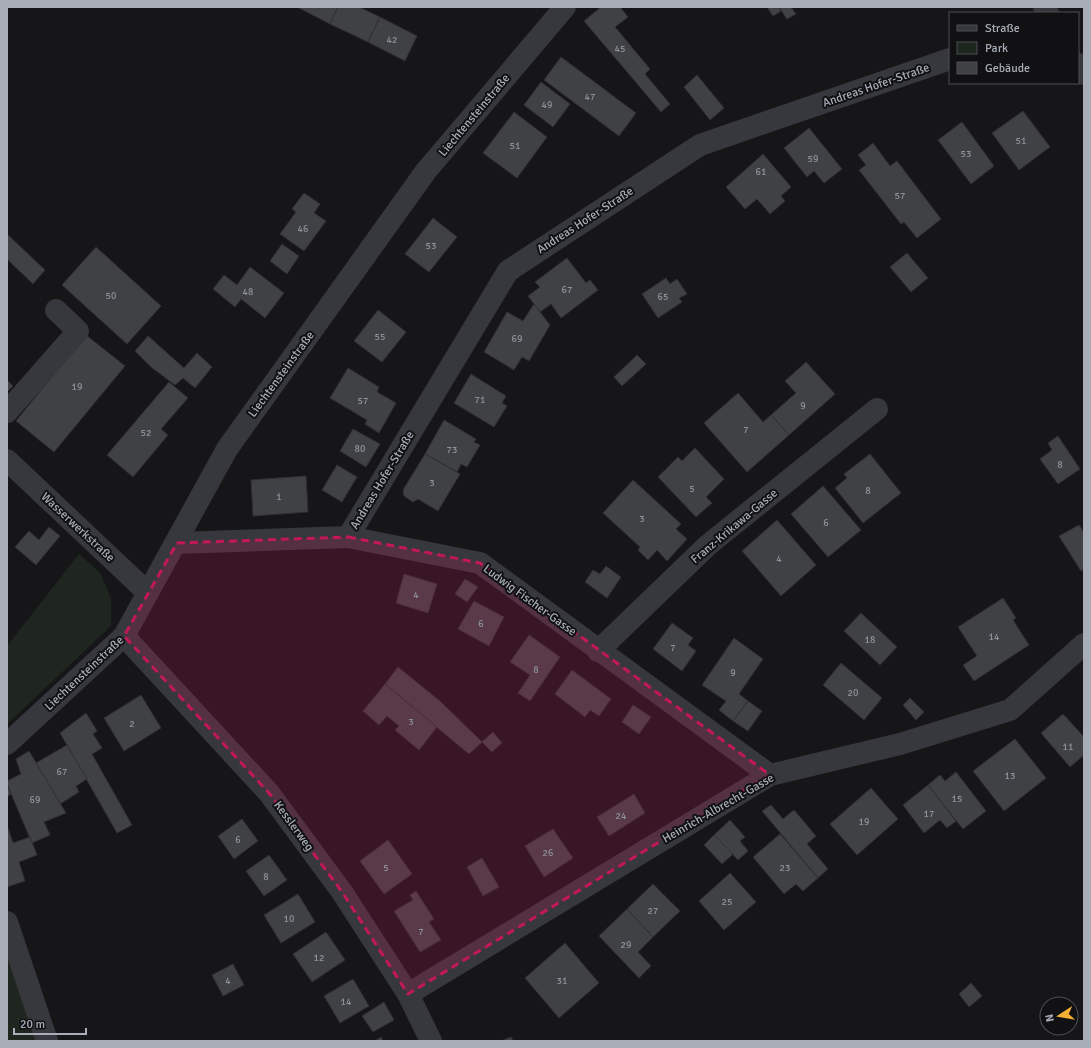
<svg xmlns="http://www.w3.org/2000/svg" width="1091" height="1048" font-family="Signika,sans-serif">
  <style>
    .green { fill: #1e261f }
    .building { fill: #404145; stroke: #303034 }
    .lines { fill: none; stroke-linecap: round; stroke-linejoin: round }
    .minor { stroke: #37383d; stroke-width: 22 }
    .marked { fill: #c2185b; fill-opacity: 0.2; stroke: #c2185b; stroke-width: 3; stroke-dasharray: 8 5; stroke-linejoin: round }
    .labels { text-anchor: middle; stroke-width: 4; stroke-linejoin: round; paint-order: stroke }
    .number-label { font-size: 10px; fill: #8e929b }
    .street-label { font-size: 12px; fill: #a8adb8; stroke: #111113 }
  </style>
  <rect width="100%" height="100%" fill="#161618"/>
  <g class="green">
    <path d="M 79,554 L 101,574 L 111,599 L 111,626 L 7,724 L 7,646 Z"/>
    <path d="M 7,943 L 40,1041 L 7,1041 Z"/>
  </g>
  <g class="building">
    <path d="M 297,7 L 338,7 L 330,24 Z"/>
    <path d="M 338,7 L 359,7 L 380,17 L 368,42 L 330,24 Z"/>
    <path d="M 601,7 L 620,7 L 628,17 L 615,27 L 650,69 L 645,74 L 670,104 L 661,112 L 584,21 Z"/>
    <path d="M 767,7 L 779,7 L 781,11 L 773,16 Z"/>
    <path d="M 779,7 L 791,7 L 796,14 L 787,19 Z"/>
    <path d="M 380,17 L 417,36 L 405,61 L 368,42 Z"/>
    <path d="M 561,57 L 636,113 L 619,136 L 544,80 Z"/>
    <path d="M 697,75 L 724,108 L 710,120 L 684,87 Z"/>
    <path d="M 541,82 L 570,104 L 553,127 L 524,105 Z"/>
    <path d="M 1023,111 L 1050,147 L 1019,170 L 992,133 Z"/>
    <path d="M 514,112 L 547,137 L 517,178 L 483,153 Z"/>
    <path d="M 962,122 L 994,166 L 971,184 L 938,140 Z"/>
    <path d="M 809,128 L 842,169 L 824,183 L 814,171 L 807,177 L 784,148 Z"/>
    <path d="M 873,143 L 890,166 L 897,161 L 941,219 L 917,238 L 904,222 L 901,224 L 859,170 L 866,165 L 858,155 Z"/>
    <path d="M 763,154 L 791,187 L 781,196 L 785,201 L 770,214 L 757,199 L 745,209 L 726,187 Z"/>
    <path d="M 304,193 L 320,204 L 314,213 L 326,221 L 304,251 L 280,234 L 296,212 L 292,209 Z"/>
    <path d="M 433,218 L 457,237 L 429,272 L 405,254 Z"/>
    <path d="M 7,234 L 45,270 L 33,284 L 7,259 Z"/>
    <path d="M 282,244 L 299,256 L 287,274 L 270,261 Z"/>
    <path d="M 96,247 L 161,306 L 127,344 L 62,285 Z"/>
    <path d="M 907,253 L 928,278 L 911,292 L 890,267 Z"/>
    <path d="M 567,258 L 586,283 L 590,280 L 598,290 L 561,318 L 551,304 L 540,312 L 528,296 L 540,287 L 535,282 Z"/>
    <path d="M 250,267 L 284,293 L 265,318 L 241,299 L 235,307 L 213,289 L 224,275 L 237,285 Z"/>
    <path d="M 666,278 L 670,284 L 677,279 L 687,294 L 679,298 L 682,302 L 658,318 L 642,294 Z"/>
    <path d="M 534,304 L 550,325 L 529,361 L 522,357 L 514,370 L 484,352 L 507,312 L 523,321 Z"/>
    <path d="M 378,310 L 406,332 L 382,362 L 354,341 Z"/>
    <path d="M 86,335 L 125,366 L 54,452 L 16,421 Z"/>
    <path d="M 148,336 L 184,368 L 197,353 L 212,367 L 195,388 L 183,378 L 175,385 L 151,367 L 135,351 Z"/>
    <path d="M 637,355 L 646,364 L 622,386 L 614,377 Z"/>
    <path d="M 806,362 L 835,394 L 789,435 L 771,415 L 796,393 L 785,381 Z"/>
    <path d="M 348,368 L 379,387 L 377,392 L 396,403 L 379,433 L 365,424 L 367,420 L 330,398 Z"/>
    <path d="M 471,374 L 506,396 L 502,403 L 507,406 L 494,427 L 454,403 Z"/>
    <path d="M 7,380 L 13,386 L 7,392 Z"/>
    <path d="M 169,382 L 188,398 L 161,429 L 168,435 L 133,477 L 107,455 Z"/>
    <path d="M 738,393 L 763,422 L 771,415 L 789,435 L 747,472 L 704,423 Z"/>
    <path d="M 444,420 L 476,439 L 474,442 L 480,445 L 467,467 L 461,464 L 457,472 L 425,454 Z"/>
    <path d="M 353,429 L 380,444 L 366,467 L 340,451 Z"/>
    <path d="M 1058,436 L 1080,469 L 1058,484 L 1040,459 L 1052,450 L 1048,443 Z"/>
    <path d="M 695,448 L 724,479 L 706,497 L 712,503 L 696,517 L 658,477 L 678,457 L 682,461 Z"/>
    <path d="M 425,454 L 460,474 L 438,511 L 418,499 L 413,502 L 404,496 L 403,490 Z"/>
    <path d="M 870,454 L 901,493 L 863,523 L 835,488 L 847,478 L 844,474 Z"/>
    <path d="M 337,465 L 357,477 L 342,502 L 322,490 Z"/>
    <path d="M 306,476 L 308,512 L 253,516 L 251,480 Z"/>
    <path d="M 633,480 L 681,524 L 676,529 L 687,539 L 667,561 L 657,550 L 648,560 L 638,550 L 640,547 L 603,513 Z"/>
    <path d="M 823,486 L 861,530 L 828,557 L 791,514 Z"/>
    <path d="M 777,520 L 816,565 L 781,596 L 742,551 Z"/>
    <path d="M 1079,525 L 1084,533 L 1084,569 L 1081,571 L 1059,536 Z"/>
    <path d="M 49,527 L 60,536 L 36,565 L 15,547 L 29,531 L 39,540 Z"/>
    <path d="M 606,566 L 621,577 L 607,598 L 585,582 L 593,570 L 600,574 Z"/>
    <path d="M 404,574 L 437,584 L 428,613 L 396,603 Z"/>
    <path d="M 465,579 L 478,587 L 467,602 L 455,594 Z"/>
    <path d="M 1003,598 L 1016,618 L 1013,620 L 1029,645 L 974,681 L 963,665 L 977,656 L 958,627 Z"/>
    <path d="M 474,601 L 504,617 L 489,646 L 458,629 Z"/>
    <path d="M 861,613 L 897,647 L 880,665 L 844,631 Z"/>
    <path d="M 672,623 L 693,638 L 688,645 L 696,651 L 682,671 L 653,649 Z"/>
    <path d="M 529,635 L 560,657 L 530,701 L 518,693 L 530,675 L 510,662 Z"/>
    <path d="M 734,638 L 763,659 L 739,694 L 748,701 L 733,721 L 719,710 L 726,701 L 702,685 Z"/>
    <path d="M 841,663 L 882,698 L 864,720 L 823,685 Z"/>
    <path d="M 398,667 L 441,702 L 482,742 L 469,754 L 385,684 Z"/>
    <path d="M 572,670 L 611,699 L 599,716 L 590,710 L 585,717 L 555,694 Z"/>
    <path d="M 385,684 L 437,727 L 419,750 L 395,730 L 399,726 L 387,716 L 379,725 L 363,711 Z"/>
    <path d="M 141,695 L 161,728 L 124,751 L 104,718 Z"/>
    <path d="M 910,698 L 924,712 L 916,720 L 903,705 Z"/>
    <path d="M 748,701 L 762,711 L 748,731 L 733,721 Z"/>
    <path d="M 633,705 L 651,717 L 639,734 L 622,722 Z"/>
    <path d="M 86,713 L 97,731 L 93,734 L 102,748 L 92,754 L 132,825 L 117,833 L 60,733 Z"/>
    <path d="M 1063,714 L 1084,737 L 1084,755 L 1070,767 L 1041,733 Z"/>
    <path d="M 493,732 L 502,743 L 492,752 L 482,742 Z"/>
    <path d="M 1015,739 L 1046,778 L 1004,811 L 973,771 Z"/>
    <path d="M 67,745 L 87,779 L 76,786 L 79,792 L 60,804 L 36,763 Z"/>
    <path d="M 29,751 L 66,813 L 44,822 L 50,835 L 32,843 L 7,784 L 7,781 L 21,774 L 16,759 Z"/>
    <path d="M 956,772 L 986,811 L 963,829 L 928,785 L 940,775 L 945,781 Z"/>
    <path d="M 7,784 L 11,794 L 7,797 Z"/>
    <path d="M 928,785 L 956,821 L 947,828 L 940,820 L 924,833 L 903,805 Z"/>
    <path d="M 871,788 L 898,819 L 857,855 L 830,824 Z"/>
    <path d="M 634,794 L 645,813 L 609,836 L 597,817 Z"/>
    <path d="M 771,805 L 783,819 L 794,810 L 816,836 L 807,844 L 828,869 L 818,878 L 762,811 Z"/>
    <path d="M 242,819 L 258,841 L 234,859 L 218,836 Z"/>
    <path d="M 730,820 L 745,837 L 740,841 L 748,851 L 738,860 L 714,835 Z"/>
    <path d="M 7,825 L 13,843 L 30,837 L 37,855 L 19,862 L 25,881 L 7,887 Z"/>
    <path d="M 553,829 L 573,858 L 544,877 L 525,846 Z"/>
    <path d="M 780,834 L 818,878 L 803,891 L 796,884 L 784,894 L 753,857 Z"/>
    <path d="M 714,835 L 733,854 L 722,864 L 704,845 Z"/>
    <path d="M 388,840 L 412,874 L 384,894 L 360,861 Z"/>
    <path d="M 269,855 L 287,880 L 264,896 L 246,871 Z"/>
    <path d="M 482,858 L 499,887 L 483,896 L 467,867 Z"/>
    <path d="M 730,873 L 756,902 L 724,930 L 699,901 Z"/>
    <path d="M 653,884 L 680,911 L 653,937 L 627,909 Z"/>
    <path d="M 416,891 L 434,919 L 429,922 L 441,940 L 420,952 L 394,911 L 413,900 L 410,895 Z"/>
    <path d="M 298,894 L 315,922 L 281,943 L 264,915 Z"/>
    <path d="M 627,909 L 653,937 L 638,952 L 651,966 L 639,978 L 599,936 Z"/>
    <path d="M 326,932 L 345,960 L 312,982 L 293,954 Z"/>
    <path d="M 565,943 L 599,983 L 559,1018 L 525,978 Z"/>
    <path d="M 233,964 L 244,985 L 223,996 L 212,975 Z"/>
    <path d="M 353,979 L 369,1006 L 340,1023 L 324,996 Z"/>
    <path d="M 971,983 L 982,996 L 969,1007 L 959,994 Z"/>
    <path d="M 384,1002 L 394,1020 L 373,1032 L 362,1016 Z"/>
    <path d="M 381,1037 L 383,1041 L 375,1041 Z"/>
    <path d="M 511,1037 L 513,1041 L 501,1041 Z"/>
  </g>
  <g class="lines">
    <g class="minor">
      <path d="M 1044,7 L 1048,13"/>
      <path d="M 1078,64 L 1084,74"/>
      <path d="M 7,412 L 78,331 L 56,310"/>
      <path d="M 7,460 L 148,593"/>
      <path d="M 348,537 L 508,271 L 700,145 L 950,59"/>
      <path d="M 177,543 L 348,537 L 480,563 L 770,775"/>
      <path d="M 124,636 L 269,793 L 342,892 L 408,994 L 431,1041"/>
      <path d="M 598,651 L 708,545 L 877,409"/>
      <path d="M 7,744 L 124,636 L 227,449 L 426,171 L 565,7"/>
      <path d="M 7,922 L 47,1041"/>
      <path d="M 408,994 L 770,775 L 900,744 L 1010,710 L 1084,644"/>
    </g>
  </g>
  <path class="marked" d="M 348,537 L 480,563 L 770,775 L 408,994 L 342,892 L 269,793 L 124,636 L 177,543 Z"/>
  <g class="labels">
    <g class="number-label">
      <text x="392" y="43">42</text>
      <text x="620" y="52">45</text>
      <text x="590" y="100">47</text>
      <text x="547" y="108">49</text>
      <text x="1021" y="144">51</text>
      <text x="515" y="149">51</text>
      <text x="966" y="157">53</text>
      <text x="813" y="162">59</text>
      <text x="761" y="175">61</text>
      <text x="900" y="199">57</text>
      <text x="303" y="232">46</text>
      <text x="431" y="249">53</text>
      <text x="567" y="293">67</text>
      <text x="248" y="295">48</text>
      <text x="111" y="299">50</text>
      <text x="663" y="300">65</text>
      <text x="380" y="340">55</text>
      <text x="517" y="342">69</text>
      <text x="77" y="390">19</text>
      <text x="480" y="403">71</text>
      <text x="363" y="404">57</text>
      <text x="803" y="409">9</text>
      <text x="746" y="433">7</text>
      <text x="146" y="436">52</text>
      <text x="360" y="452">80</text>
      <text x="452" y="453">73</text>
      <text x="1060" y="468">8</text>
      <text x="432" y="486">3</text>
      <text x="692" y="492">5</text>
      <text x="868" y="494">8</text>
      <text x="279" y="500">1</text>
      <text x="642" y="522">3</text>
      <text x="826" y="526">6</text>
      <text x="779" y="562">4</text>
      <text x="416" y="598">4</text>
      <text x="481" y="627">6</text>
      <text x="994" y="640">14</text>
      <text x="870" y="643">18</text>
      <text x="673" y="651">7</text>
      <text x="536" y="673">8</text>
      <text x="733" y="676">9</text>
      <text x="853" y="696">20</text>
      <text x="411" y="725">3</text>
      <text x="132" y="727">2</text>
      <text x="1068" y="750">11</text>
      <text x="62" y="775">67</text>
      <text x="1010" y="779">13</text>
      <text x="957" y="802">15</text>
      <text x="35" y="803">69</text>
      <text x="929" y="817">17</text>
      <text x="621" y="819">24</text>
      <text x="864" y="825">19</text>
      <text x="238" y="843">6</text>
      <text x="548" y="856">26</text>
      <text x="386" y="871">5</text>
      <text x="785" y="871">23</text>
      <text x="266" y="880">8</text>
      <text x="727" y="905">25</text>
      <text x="653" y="914">27</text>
      <text x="289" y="922">10</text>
      <text x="421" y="935">7</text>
      <text x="626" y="948">29</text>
      <text x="319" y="961">12</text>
      <text x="228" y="984">4</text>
      <text x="562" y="984">31</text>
      <text x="346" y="1005">14</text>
    </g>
    <g class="street-label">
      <text transform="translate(876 85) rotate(-19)" y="4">Andreas Hofer-Straße</text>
      <text transform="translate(474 115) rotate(-50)" y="4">Liechtensteinstraße</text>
      <text transform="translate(585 220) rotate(-33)" y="4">Andreas Hofer-Straße</text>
      <text transform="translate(281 374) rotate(-54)" y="4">Liechtensteinstraße</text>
      <text transform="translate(382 480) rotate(-59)" y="4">Andreas Hofer-Straße</text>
      <text transform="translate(734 526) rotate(-40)" y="4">Franz-Krikawa-Gasse</text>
      <text transform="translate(78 527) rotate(43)" y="4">Wasserwerkstraße</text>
      <text transform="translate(530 600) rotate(36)" y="4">Ludwig Fischer-Gasse</text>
      <text transform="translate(84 673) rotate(-43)" y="4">Liechtensteinstraße</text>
      <text transform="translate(718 808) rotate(-30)" y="4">Heinrich-Albrecht-Gasse</text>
      <text transform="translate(294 826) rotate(54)" y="4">Kesslerweg</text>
    </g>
  </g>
  <rect width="1091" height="1048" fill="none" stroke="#a8adb8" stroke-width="16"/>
  <rect x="949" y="12" width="130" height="72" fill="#111113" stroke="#4d4f55"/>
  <rect x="957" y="25" width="20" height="6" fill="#37383d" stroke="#4d4f55"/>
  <text x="985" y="32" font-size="12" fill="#a8adb8">Straße</text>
  <rect x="957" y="42" width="20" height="12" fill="#1e261f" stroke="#4d4f55"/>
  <text x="985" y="52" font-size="12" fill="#a8adb8">Park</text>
  <rect x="957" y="62" width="20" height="12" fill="#404145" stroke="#4d4f55"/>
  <text x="985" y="72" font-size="12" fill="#a8adb8">Gebäude</text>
  <g transform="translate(1059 1016) rotate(258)"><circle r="19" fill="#111113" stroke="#4d4f55"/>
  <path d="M0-3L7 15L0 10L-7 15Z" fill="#f2b134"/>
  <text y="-6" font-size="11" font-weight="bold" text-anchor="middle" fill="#a8adb8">N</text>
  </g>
  <path d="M14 1028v6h72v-6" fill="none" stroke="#a8adb8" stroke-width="2"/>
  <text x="20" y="1028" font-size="12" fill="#a8adb8" stroke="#111113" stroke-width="3" paint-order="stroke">20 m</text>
</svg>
